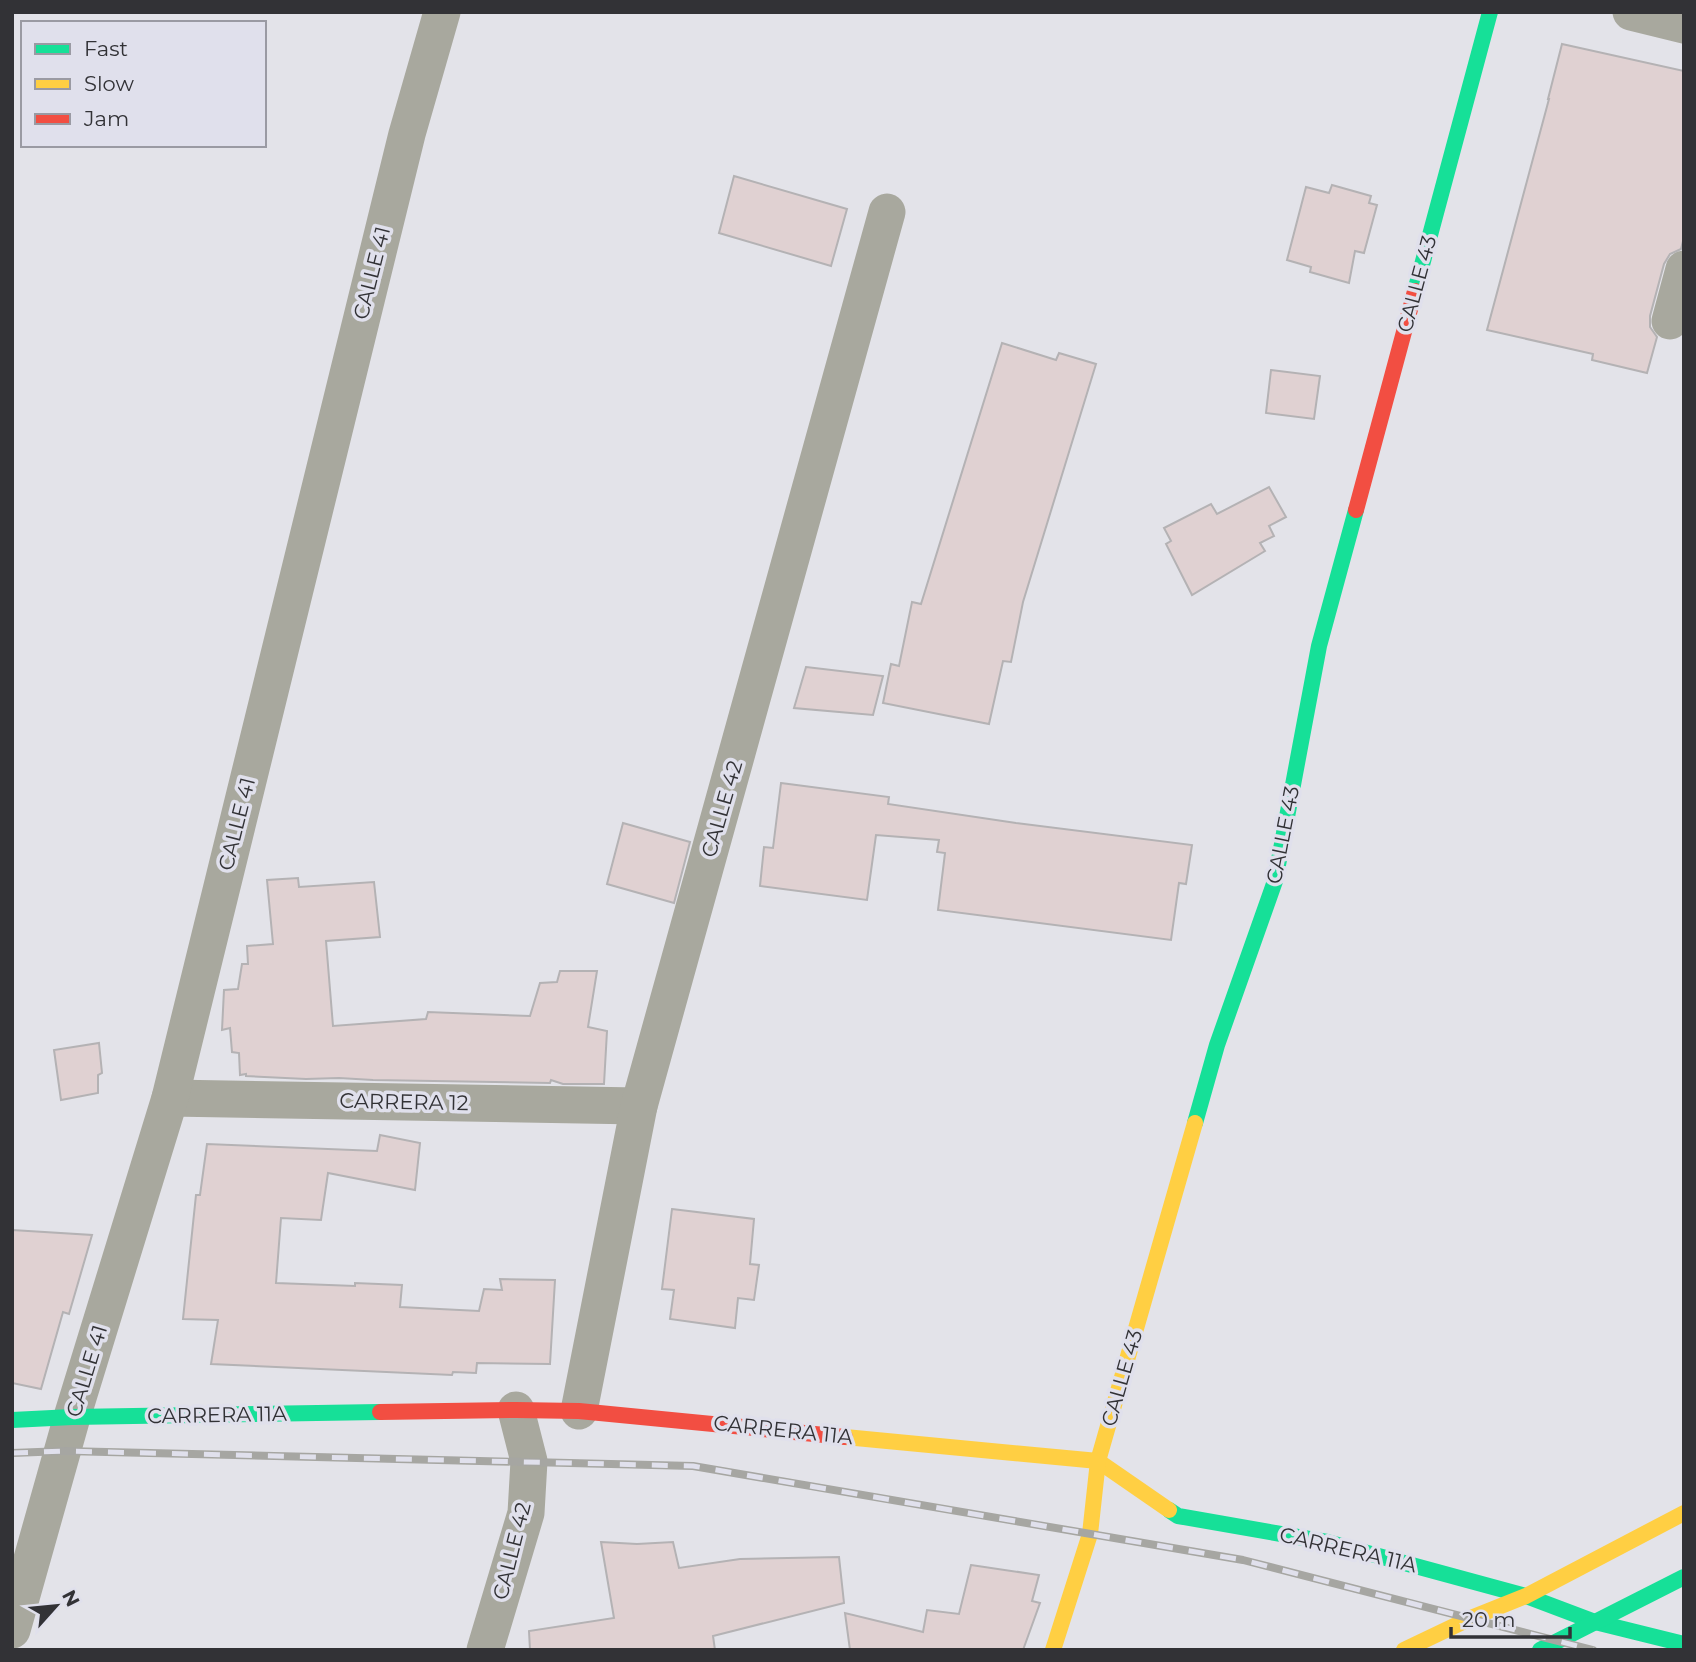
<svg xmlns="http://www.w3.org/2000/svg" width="1696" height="1662" font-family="Montserrat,sans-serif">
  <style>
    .building { fill: #e0d1d2; stroke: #b4b2b4; stroke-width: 2 }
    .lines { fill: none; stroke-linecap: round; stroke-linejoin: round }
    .street { stroke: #a8a89e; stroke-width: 37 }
    .fast { stroke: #16e098; stroke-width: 16 }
    .slow { stroke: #ffcf43; stroke-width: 16 }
    .jam { stroke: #f24e42; stroke-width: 16 }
    .rail-casing { stroke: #a6a6a2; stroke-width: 8 }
    .rail { stroke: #e0e0ec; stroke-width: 5; stroke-dasharray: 16; stroke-linecap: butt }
    .labels { text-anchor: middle; stroke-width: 7; stroke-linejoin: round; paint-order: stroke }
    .street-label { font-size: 21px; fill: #323236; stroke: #e0e0ec }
  </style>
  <rect width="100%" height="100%" fill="#e3e3e9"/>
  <g class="building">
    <path d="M 1562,44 L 1684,71 L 1684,237 L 1681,249 L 1670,254 L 1664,264 L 1650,316 L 1650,327 L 1657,337 L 1647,373 L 1592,360 L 1593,354 L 1487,330 L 1549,99 L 1548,99 Z"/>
    <path d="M 734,176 L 847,209 L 831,266 L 719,233 Z"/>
    <path d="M 1332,185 L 1371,196 L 1369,203 L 1377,205 L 1364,253 L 1355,251 L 1349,283 L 1310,272 L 1311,267 L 1287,260 L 1306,187 L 1329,193 Z"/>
    <path d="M 1002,343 L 1056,360 L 1059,353 L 1096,364 L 1023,602 L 1011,662 L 1003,661 L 989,724 L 883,703 L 891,664 L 899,666 L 912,602 L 921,604 Z"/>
    <path d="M 1271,370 L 1320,376 L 1314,419 L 1266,413 Z"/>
    <path d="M 1269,487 L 1286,517 L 1269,526 L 1274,536 L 1260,543 L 1265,551 L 1192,595 L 1166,544 L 1171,541 L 1164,528 L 1211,504 L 1217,514 Z"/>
    <path d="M 806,667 L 883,676 L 873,715 L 794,708 Z"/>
    <path d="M 781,783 L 889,797 L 888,804 L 1016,823 L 1192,845 L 1186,884 L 1179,883 L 1171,940 L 938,910 L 945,853 L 937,852 L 939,840 L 876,835 L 867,900 L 760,886 L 764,847 L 773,848 Z"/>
    <path d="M 623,823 L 690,842 L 674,903 L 607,884 Z"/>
    <path d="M 298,878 L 299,887 L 374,882 L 380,937 L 326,941 L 333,1026 L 426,1019 L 428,1012 L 530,1016 L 540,983 L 557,982 L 560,971 L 597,971 L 588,1027 L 607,1031 L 604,1084 L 563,1084 L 551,1080 L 550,1083 L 373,1080 L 339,1078 L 306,1079 L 246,1076 L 246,1074 L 240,1075 L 239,1053 L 232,1052 L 230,1028 L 222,1030 L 224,990 L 238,989 L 242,964 L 248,964 L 247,946 L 273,944 L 267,880 Z"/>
    <path d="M 99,1043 L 102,1073 L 98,1075 L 98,1093 L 61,1100 L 54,1050 Z"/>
    <path d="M 380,1135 L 420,1143 L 415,1190 L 328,1173 L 321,1220 L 281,1218 L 276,1283 L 355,1286 L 355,1283 L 402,1285 L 400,1307 L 479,1311 L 484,1289 L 502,1290 L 500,1279 L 555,1280 L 550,1364 L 477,1363 L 476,1373 L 453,1372 L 452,1375 L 211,1364 L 218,1320 L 183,1319 L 196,1195 L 200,1195 L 207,1144 L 377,1151 Z"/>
    <path d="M 672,1209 L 754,1219 L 750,1264 L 759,1265 L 754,1300 L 738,1298 L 735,1328 L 670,1319 L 674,1290 L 662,1289 Z"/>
    <path d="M 12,1230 L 92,1235 L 69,1314 L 63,1312 L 41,1389 L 12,1383 Z"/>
    <path d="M 601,1542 L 637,1544 L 673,1542 L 679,1568 L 740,1559 L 839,1557 L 844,1603 L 713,1636 L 715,1650 L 530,1650 L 529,1631 L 614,1618 Z"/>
    <path d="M 971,1565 L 1039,1575 L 1032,1601 L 1040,1603 L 1023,1650 L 850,1650 L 845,1613 L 923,1632 L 927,1610 L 959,1614 Z"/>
  </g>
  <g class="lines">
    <g class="street">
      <path d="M 1631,12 L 1684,25"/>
      <path d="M 1670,321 L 1684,269"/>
      <path d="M 170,1098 L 639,1106"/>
      <path d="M 579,1411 L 639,1106 L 887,212"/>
      <path d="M 12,1630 L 72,1417 L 170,1098 L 407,134 L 442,12"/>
      <path d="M 485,1650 L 526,1513 L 529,1461 L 516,1410"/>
    </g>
    <g class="fast">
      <path d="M 1415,291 L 1490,12"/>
      <path d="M 1195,1123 L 1217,1045 L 1275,881 L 1319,646 L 1356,510"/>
      <path d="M 12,1420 L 72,1417 L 380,1412"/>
      <path d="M 1169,1510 L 1178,1516 L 1327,1542 L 1526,1596 L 1595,1622 L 1684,1644"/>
      <path d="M 1540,1650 L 1684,1577"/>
    </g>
    <g class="slow">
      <path d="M 845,1437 L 1098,1461 L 1169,1510"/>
      <path d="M 1053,1650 L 1090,1534 L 1098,1461 L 1195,1123"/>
      <path d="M 1404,1650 L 1471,1618 L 1526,1596 L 1684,1513"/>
    </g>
    <g class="jam">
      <path d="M 1356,510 L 1415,291"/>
      <path d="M 380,1412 L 516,1410 L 579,1411 L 845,1437"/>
    </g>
    <defs>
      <path id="rail" d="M 12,1453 L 64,1451 L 693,1466 L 1243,1560 L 1593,1650"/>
    </defs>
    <use href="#rail" class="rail-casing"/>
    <use href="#rail" class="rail"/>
  </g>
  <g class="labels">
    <g class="street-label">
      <text transform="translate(372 273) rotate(-76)" y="7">CALLE 41</text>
      <text transform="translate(1417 284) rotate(-75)" y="7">CALLE 43</text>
      <text transform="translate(722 809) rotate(-74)" y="7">CALLE 42</text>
      <text transform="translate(237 824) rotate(-76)" y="7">CALLE 41</text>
      <text transform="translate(1283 835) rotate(-79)" y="7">CALLE 43</text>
      <text transform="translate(404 1102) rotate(1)" y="7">CARRERA 12</text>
      <text transform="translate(87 1371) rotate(-73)" y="7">CALLE 41</text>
      <text transform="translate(1122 1378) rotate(-74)" y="7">CALLE 43</text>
      <text transform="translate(217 1415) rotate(-1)" y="7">CARRERA 11A</text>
      <text transform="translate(783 1430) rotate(6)" y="7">CARRERA 11A</text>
      <text transform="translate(1348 1550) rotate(13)" y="7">CARRERA 11A</text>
      <text transform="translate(512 1551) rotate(-76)" y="7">CALLE 42</text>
    </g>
  </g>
  <rect width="1696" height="1662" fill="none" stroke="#323236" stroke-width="28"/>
  <rect x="21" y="21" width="245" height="126" fill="#e0e0ec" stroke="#9a9aa3" stroke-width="2"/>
  <rect x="35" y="44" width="35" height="10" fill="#16e098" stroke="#9a9aa3" stroke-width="2"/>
  <text x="84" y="56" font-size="21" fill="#323236">Fast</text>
  <rect x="35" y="79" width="35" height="10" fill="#ffcf43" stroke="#9a9aa3" stroke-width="2"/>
  <text x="84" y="91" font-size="21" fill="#323236">Slow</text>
  <rect x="35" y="114" width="35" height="10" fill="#f24e42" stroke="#9a9aa3" stroke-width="2"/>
  <text x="84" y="126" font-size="21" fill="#323236">Jam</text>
  <g transform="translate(56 1606) rotate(63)" stroke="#e0e0ec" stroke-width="5" paint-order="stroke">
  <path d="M0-5L12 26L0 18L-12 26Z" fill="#323236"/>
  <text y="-10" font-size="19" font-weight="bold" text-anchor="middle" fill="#323236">N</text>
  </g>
  <path d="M1451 1627v10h119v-10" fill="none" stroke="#323236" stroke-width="3.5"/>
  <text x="1462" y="1627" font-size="21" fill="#323236" stroke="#e0e0ec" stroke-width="5" paint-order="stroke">20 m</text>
</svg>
